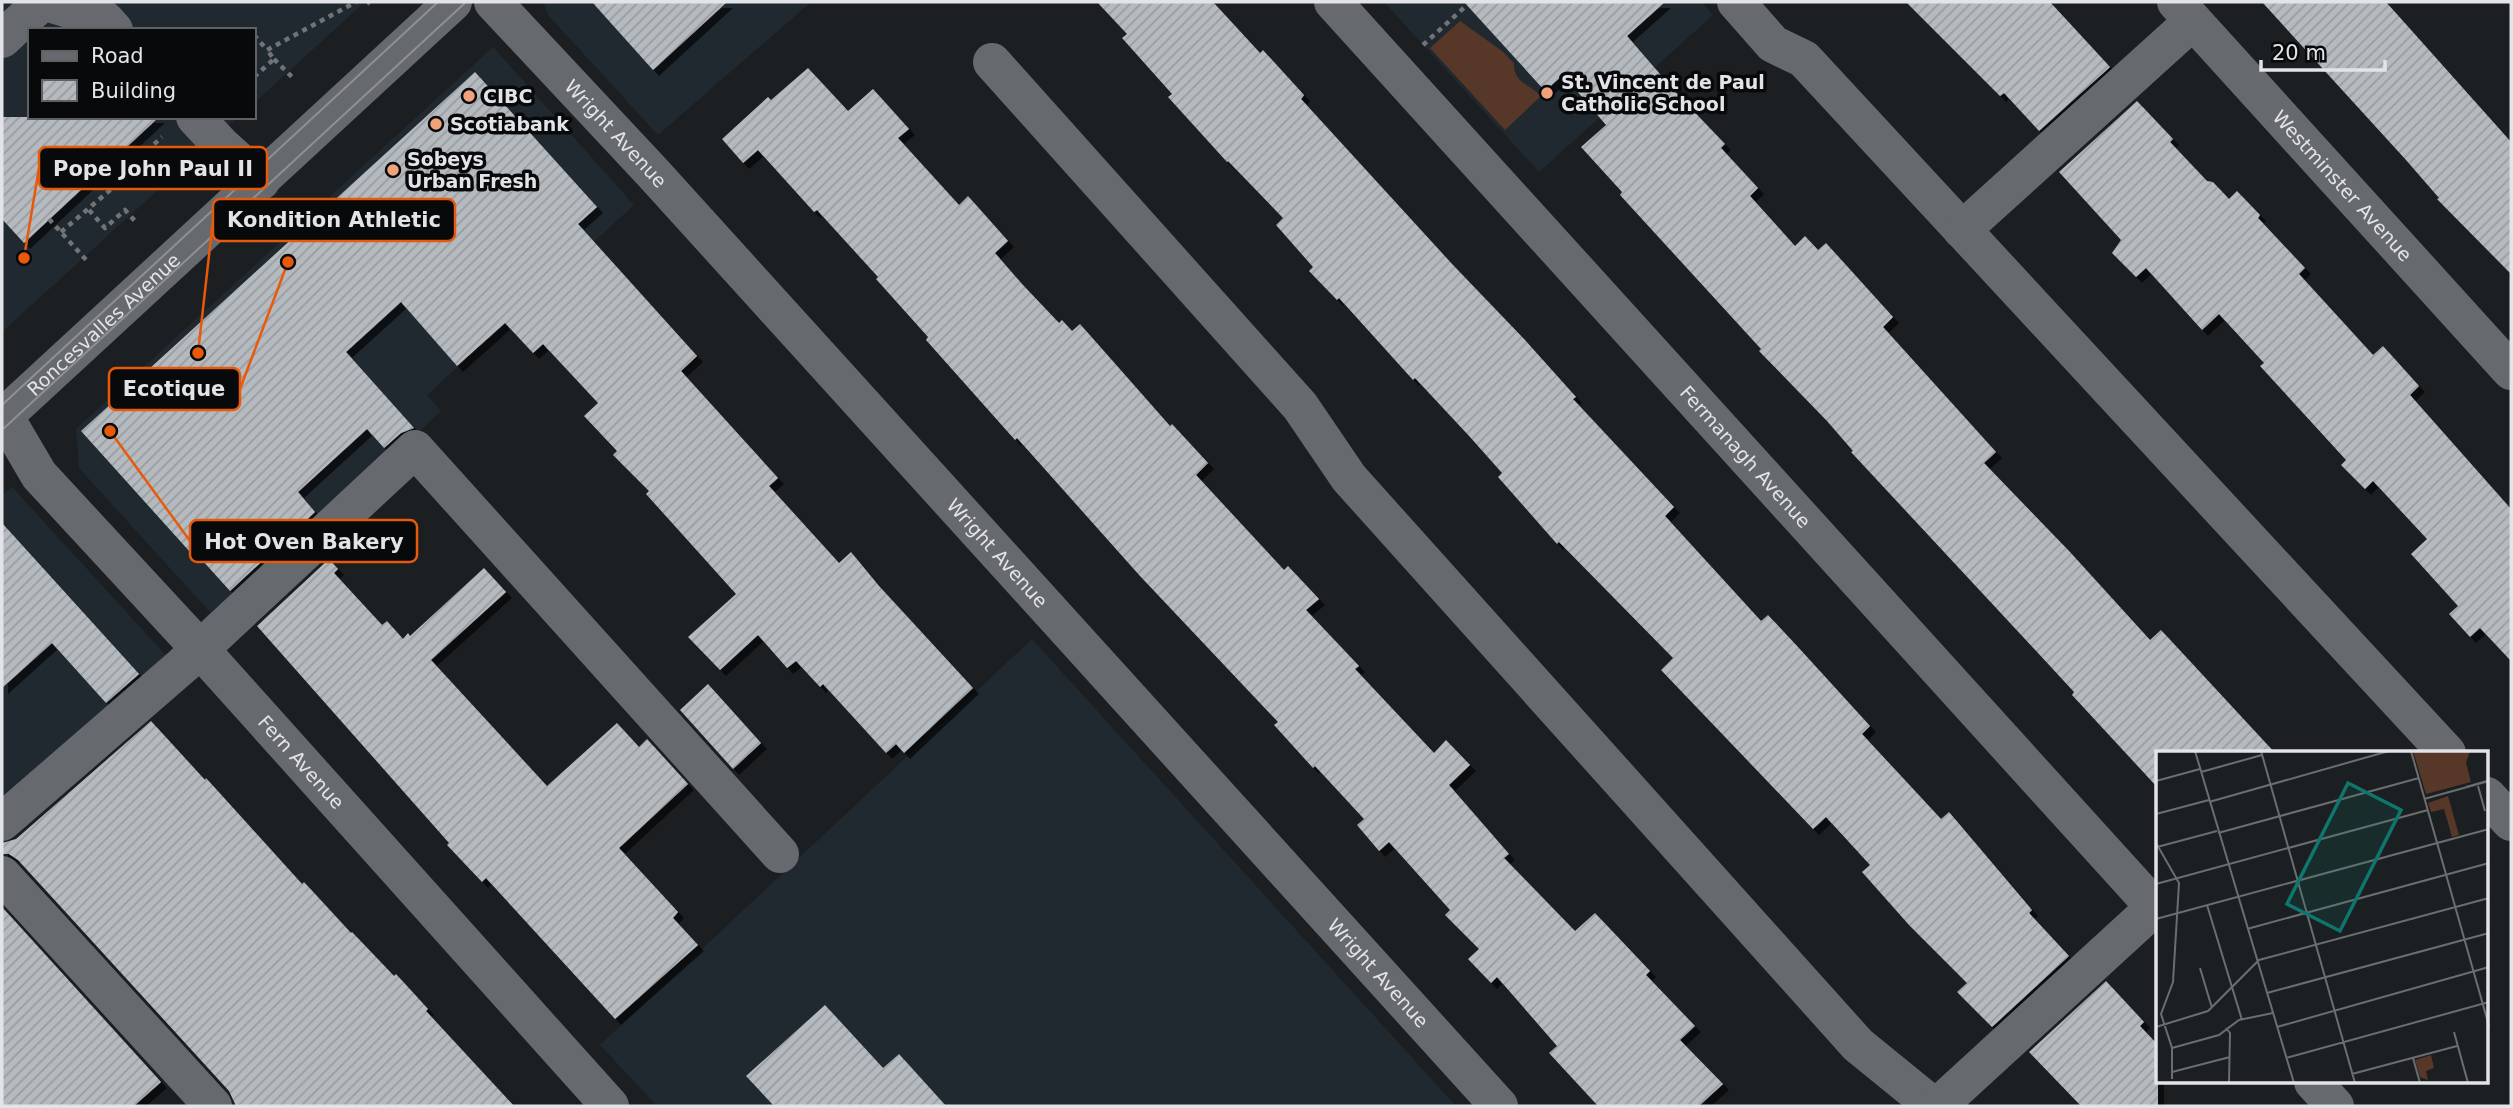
<svg xmlns="http://www.w3.org/2000/svg" width="2513" height="1108" font-family="'DejaVu Sans',sans-serif">
  <style>
    .built { fill: #202930 }
    .green { fill: #563728 }
    .building { fill: url(#building-hatch); filter: url(#shadow) }
    .lines { fill: none; stroke-linecap: round; stroke-linejoin: round }
    .path { stroke: #717376; stroke-width: 4.5; stroke-dasharray: 5 5; stroke-linecap: butt }
    .minor { stroke: #666a6e; stroke-width: 38 }
    .tram { stroke: #8e9093; stroke-width: 2 }
    .poi-dot { fill: #f0a27a; stroke: #07090a; stroke-width: 2.5 }
    .labels { text-anchor: middle; stroke-width: 7; stroke-linejoin: round; paint-order: stroke }
    .poi-label { font-size: 19px; font-weight: bold; fill: #e2e4e7; stroke: #07090a; text-anchor: start }
    .street-label { font-size: 19px; fill: #e2e4e7; stroke: #07090a }
    .inset-road { fill: none; stroke: #6b6e71; stroke-width: 2 }
    .view { fill: #0f766e; fill-opacity: 0.15; stroke: #0f766e; stroke-width: 3.5 }
    .inset-edge { fill: none; stroke: #e2e4e7; stroke-width: 3.5 }
    .leader { fill: none; stroke: #e8590c; stroke-width: 2.5 }
    .callout-dot { fill: #e8590c; stroke: #07090a; stroke-width: 2.5 }
    .callout { fill: #07090a; stroke: #e8590c; stroke-width: 2.5 }
    .callout-label { font-size: 21px; text-anchor: middle; font-weight: bold; fill: #e2e4e7 }
  </style>
  <defs>
    <pattern id="building-hatch" width="6" height="6" patternUnits="userSpaceOnUse" patternTransform="scale(1.75)"><rect width="6" height="6" fill="#b5babe"/><path d="M-1 1l2-2M0 6l6-6M5 7l2-2" fill="none" stroke="#999ca0"/></pattern>
    <filter id="shadow"><feDropShadow dx="6" dy="6" stdDeviation="0" flood-color="#0009"/></filter>
  </defs>
  <rect width="100%" height="100%" fill="#1c1f22"/>
  <g class="built">
    <path d="M 2,2 L 365,2 L 254,103 L 254,30 L 30,30 L 30,117 L 238,117 L 2,332 Z"/>
    <path d="M 543,2 L 811,2 L 658,135 L 548,15 Z"/>
    <path d="M 1384,2 L 1701,2 L 1713,15 L 1539,172 Z"/>
    <path d="M 493,47 L 634,205 L 427,395 L 441,411 L 269,574 L 217,620 L 79,468 L 76,429 Z"/>
    <path d="M 12,487 L 172,662 L 2,813 L 2,496 Z"/>
    <path d="M 1032,639 L 1456,1106 L 657,1106 L 600,1045 Z"/>
  </g>
  <path class="green" d="M 1460,21 L 1502,51 L 1514,63 C 1513,83 1530,84 1541,96 L 1505,130 L 1430,48 Z"/>
  <g class="building">
    <path d="M 592,2 L 727,2 L 653,70 Z"/>
    <path d="M 1097,2 L 1213,2 L 1260,53 L 1263,50 L 1304,95 L 1301,99 L 1452,264 L 1524,339 L 1576,397 L 1573,399 L 1674,507 L 1665,516 L 1761,621 L 1768,615 L 1797,646 L 1870,726 L 1862,734 L 1941,819 L 1949,812 L 2032,910 L 2029,913 L 2069,956 L 1992,1027 L 1957,992 L 1967,983 L 1909,925 L 1862,872 L 1870,865 L 1826,817 L 1813,829 L 1661,670 L 1673,658 L 1559,542 L 1557,544 L 1498,477 L 1502,473 L 1470,437 L 1415,378 L 1413,380 L 1339,298 L 1337,300 L 1309,271 L 1313,267 L 1276,225 L 1283,218 L 1228,161 L 1227,162 L 1168,97 L 1172,94 L 1122,38 L 1127,34 Z"/>
    <path d="M 1464,2 L 1665,2 L 1627,36 L 1679,96 L 1725,144 L 1721,148 L 1758,188 L 1750,196 L 1795,246 L 1805,236 L 1818,250 L 1826,243 L 1893,317 L 1883,327 L 1996,452 L 1984,463 L 2069,551 L 2150,640 L 2161,630 L 2275,753 L 2158,753 L 2158,788 L 2072,695 L 2074,692 L 2050,666 L 1851,452 L 1853,451 L 1827,421 L 1759,351 L 1761,349 L 1620,195 L 1622,192 L 1581,147 L 1606,125 L 1563,75 L 1545,91 Z"/>
    <path d="M 1906,2 L 2050,2 L 2110,67 L 2039,131 L 2004,93 L 2000,96 Z"/>
    <path d="M 2262,2 L 2386,2 L 2511,142 L 2511,274 L 2437,199 L 2439,198 L 2406,160 Z"/>
    <path d="M 808,68 L 848,111 L 873,89 L 909,129 L 898,138 L 959,205 L 968,196 L 1008,241 L 995,253 L 1022,284 L 1059,323 L 1062,320 L 1072,331 L 1080,324 L 1170,426 L 1172,424 L 1208,463 L 1196,475 L 1284,570 L 1288,566 L 1319,599 L 1306,610 L 1359,666 L 1355,669 L 1434,753 L 1446,740 L 1470,765 L 1449,785 L 1509,854 L 1504,858 L 1575,931 L 1595,913 L 1650,971 L 1646,975 L 1695,1026 L 1680,1040 L 1723,1084 L 1699,1106 L 1598,1106 L 1549,1053 L 1557,1046 L 1497,977 L 1491,983 L 1468,959 L 1479,949 L 1445,915 L 1450,910 L 1389,842 L 1379,851 L 1357,825 L 1364,819 L 1315,766 L 1313,768 L 1274,725 L 1278,722 L 1140,576 L 1017,438 L 1015,440 L 926,340 L 928,337 L 876,279 L 878,277 L 817,210 L 814,212 L 758,150 L 743,163 L 722,139 L 768,97 L 771,100 Z"/>
    <path d="M 475,72 L 597,207 L 578,224 L 697,356 L 681,371 L 778,478 L 769,486 L 839,563 L 851,552 L 879,586 L 973,688 L 904,753 L 896,744 L 886,753 L 823,684 L 820,687 L 796,661 L 787,668 L 758,635 L 720,670 L 688,637 L 736,594 L 646,494 L 649,491 L 613,455 L 617,451 L 584,416 L 598,403 L 543,344 L 533,353 L 505,323 L 457,366 L 401,302 L 346,352 L 414,428 L 401,433 L 384,448 L 367,429 L 298,492 L 315,512 L 230,591 L 193,550 L 190,552 L 81,431 Z"/>
    <path d="M 2137,101 L 2173,139 L 2170,142 L 2207,181 L 2213,182 L 2229,199 L 2237,191 L 2260,215 L 2258,218 L 2305,268 L 2299,274 L 2373,355 L 2383,346 L 2419,386 L 2410,395 L 2511,509 L 2511,661 L 2480,628 L 2470,637 L 2449,614 L 2458,606 L 2411,554 L 2427,539 L 2373,481 L 2365,489 L 2341,465 L 2346,460 L 2260,366 L 2264,363 L 2219,314 L 2202,330 L 2146,268 L 2136,277 L 2112,253 L 2121,240 L 2059,172 Z"/>
    <path d="M 2,117 L 159,117 L 24,243 L 2,219 Z"/>
    <path d="M 2,523 L 139,674 L 106,703 L 52,643 L 2,688 Z"/>
    <path d="M 329,559 L 338,569 L 334,573 L 382,625 L 387,621 L 403,639 L 408,633 L 410,636 L 484,568 L 506,592 L 431,660 L 546,785 L 547,786 L 617,723 L 639,747 L 647,739 L 688,784 L 619,848 L 678,912 L 673,918 L 698,945 L 615,1019 L 486,878 L 482,882 L 447,845 L 449,843 L 257,626 Z"/>
    <path d="M 708,684 L 761,743 L 733,769 L 680,710 Z"/>
    <path d="M 151,721 L 205,780 L 206,778 L 302,884 L 304,882 L 351,933 L 352,932 L 394,976 L 396,974 L 428,1009 L 426,1011 L 514,1106 L 236,1106 L 229,1091 L 18,860 L 9,854 L 2,854 L 2,843 L 16,839 Z"/>
    <path d="M 2,907 L 161,1082 L 134,1106 L 2,1106 Z"/>
    <path d="M 2106,981 L 2144,1022 L 2140,1026 L 2158,1045 L 2158,1106 L 2081,1106 L 2029,1052 Z"/>
    <path d="M 825,1005 L 883,1068 L 899,1054 L 946,1106 L 774,1106 L 746,1076 Z"/>
  </g>
  <g class="lines">
    <g class="path">
      <path d="M 368,2 L 370,4"/>
      <path d="M 254,35 L 267,50 L 356,2"/>
      <path d="M 1423,45 L 1467,5"/>
      <path d="M 274,59 L 292,77"/>
      <path d="M 254,77 L 274,59 L 267,50"/>
      <path d="M 89,210 L 105,228 L 125,210 L 135,221"/>
      <path d="M 49,219 L 88,262"/>
      <path d="M 61,232 L 115,186 L 115,180 L 162,137"/>
    </g>
    <g class="minor">
      <path d="M 46,2 L 105,20 L 114,30"/>
      <path id="s1" d="M 493,2 L 653,173 L 1499,1106"/>
      <path id="s2" d="M 1333,2 L 2158,911"/>
      <path d="M 1736,2 L 1773,44 L 1804,59 L 2447,753"/>
      <path id="s3" d="M 2176,2 L 2511,371"/>
      <path d="M 2,39 L 42,2"/>
      <path d="M 992,62 L 1300,406 L 1349,478 L 1858,1045 L 1933,1106"/>
      <path d="M 195,117 L 220,144 L 261,181"/>
      <path d="M 1962,230 L 2193,21"/>
      <path id="s4" d="M 2,412 L 39,475 L 200,649 L 610,1106"/>
      <path id="s5" d="M 2,418 L 453,2"/>
      <path d="M 2487,796 L 2511,822"/>
      <path d="M 2,822 L 183,665 L 415,449 L 780,854"/>
      <path d="M 2,875 L 213,1106"/>
      <path d="M 2313,1082 L 2335,1106"/>
      <path d="M 1938,1106 L 2155,907"/>
    </g>
    <g class="tram">
      <path d="M 2,405 L 438,2"/>
      <path d="M 2,430 L 466,2"/>
    </g>
  </g>
  <g class="poi-dot">
    <circle cx="1547" cy="93" r="7"/>
    <circle cx="469" cy="96" r="7"/>
    <circle cx="436" cy="124" r="7"/>
    <circle cx="393" cy="170" r="7"/>
  </g>
  <g class="labels">
    <g class="poi-label">
      <text x="1561" y="89">St. Vincent de Paul<tspan x="1561" dy="22">Catholic School</tspan></text>
      <text x="483" y="103">CIBC</text>
      <text x="450" y="131">Scotiabank</text>
      <text x="407" y="166">Sobeys<tspan x="407" dy="22">Urban Fresh</tspan></text>
    </g>
    <g class="street-label">
      <text dy="7" stroke="none"><textPath href="#s1" startOffset="180">Wright Avenue</textPath></text>
      <text dy="7" stroke="none"><textPath href="#s3" startOffset="248">Westminster Avenue</textPath></text>
      <text dy="7" stroke="none"><textPath href="#s5" startOffset="138">Roncesvalles Avenue</textPath></text>
      <text dy="7" stroke="none"><textPath href="#s2" startOffset="614">Fermanagh Avenue</textPath></text>
      <text dy="7" stroke="none"><textPath href="#s1" startOffset="747">Wright Avenue</textPath></text>
      <text dy="7" stroke="none"><textPath href="#s4" startOffset="462">Fern Avenue</textPath></text>
      <text dy="7" stroke="none"><textPath href="#s1" startOffset="1314">Wright Avenue</textPath></text>
    </g>
  </g>
  <g transform="translate(2156 751)">
    <rect width="332" height="332" fill="#1c1f22"/>
    <path d="M 257,0 L 314,0 L 310,12 L 315,31 L 270,43 ZM 292,45 L 303,84 L 296,86 L 288,58 L 275,61 L 272,52 ZM 275,304 L 278,317 L 270,320 L 272,329 L 264,326 L 259,309 Z" fill="#563728"/>
    <path class="inset-road" d="M 39,0 L 138,332M 105,0 L 199,332M 105,0 L 199,332M 255,0 L 333,275M 45,21 L 106,4M 0,30 L 44,18M 322,35 L 329,60M 310,36 L 331,30M 268,48 L 333,30M 53,51 L 233,0M 0,63 L 53,49M 62,82 L 263,27M 0,92 L 23,132 L 17,231 L 5,263 L 16,297 L 16,328M 1,96 L 61,80M 0,133 L 272,59M 51,154 L 86,269M 0,168 L 333,78M 91,178 L 333,112M 44,217 L 56,257M 111,242 L 333,182M 0,276 L 52,260 L 103,209 L 333,147M 121,276 L 333,216M 70,277 L 74,282 L 73,332M 298,281 L 312,332M 16,297 L 63,284 L 83,269 L 117,262M 130,307 L 333,251M 257,307 L 264,332M 16,321 L 74,306M 196,323 L 301,295"/>
    <path class="view" d="M 192,32 L 245,59 L 184,180 L 131,153 Z"/>
    <rect width="332" height="332" class="inset-edge"/>
  </g>
  <path class="leader" d="M24 258L39 168M198 353L213 220M288 262L240 389M110 431L190 541"/>
  <g class="callout-dot">
    <circle cx="24" cy="258" r="7"/>
    <circle cx="198" cy="353" r="7"/>
    <circle cx="288" cy="262" r="7"/>
    <circle cx="110" cy="431" r="7"/>
  </g>
  <g class="callout">
    <rect x="39" y="147" width="228" height="42" rx="7"/>
    <rect x="213" y="199" width="242" height="42" rx="7"/>
    <rect x="109" y="368" width="131" height="42" rx="7"/>
    <rect x="190" y="520" width="227" height="42" rx="7"/>
  </g>
  <g class="callout-label">
    <text x="153" y="176">Pope John Paul II</text>
    <text x="334" y="227">Kondition Athletic</text>
    <text x="174" y="396">Ecotique</text>
    <text x="304" y="549">Hot Oven Bakery</text>
  </g>
  <rect width="2513" height="1108" fill="none" stroke="#e2e4e7" stroke-width="7"/>
  <rect x="28" y="28" width="228" height="91" fill="#07090a" stroke="#5f6162" stroke-width="2"/>
  <rect x="42" y="51" width="35" height="10" fill="#666a6e" stroke="#5f6162" stroke-width="2"/>
  <text x="91" y="63" font-size="21" fill="#e2e4e7">Road</text>
  <rect x="42" y="80" width="35" height="21" fill="url(#building-hatch)" stroke="#5f6162" stroke-width="2"/>
  <text x="91" y="98" font-size="21" fill="#e2e4e7">Building</text>
  <path d="M2261 60v10h124v-10" fill="none" stroke="#e2e4e7" stroke-width="3.5"/>
  <text x="2272" y="60" font-size="21" fill="#e2e4e7" stroke="#07090a" stroke-width="5" paint-order="stroke">20 m</text>
</svg>
